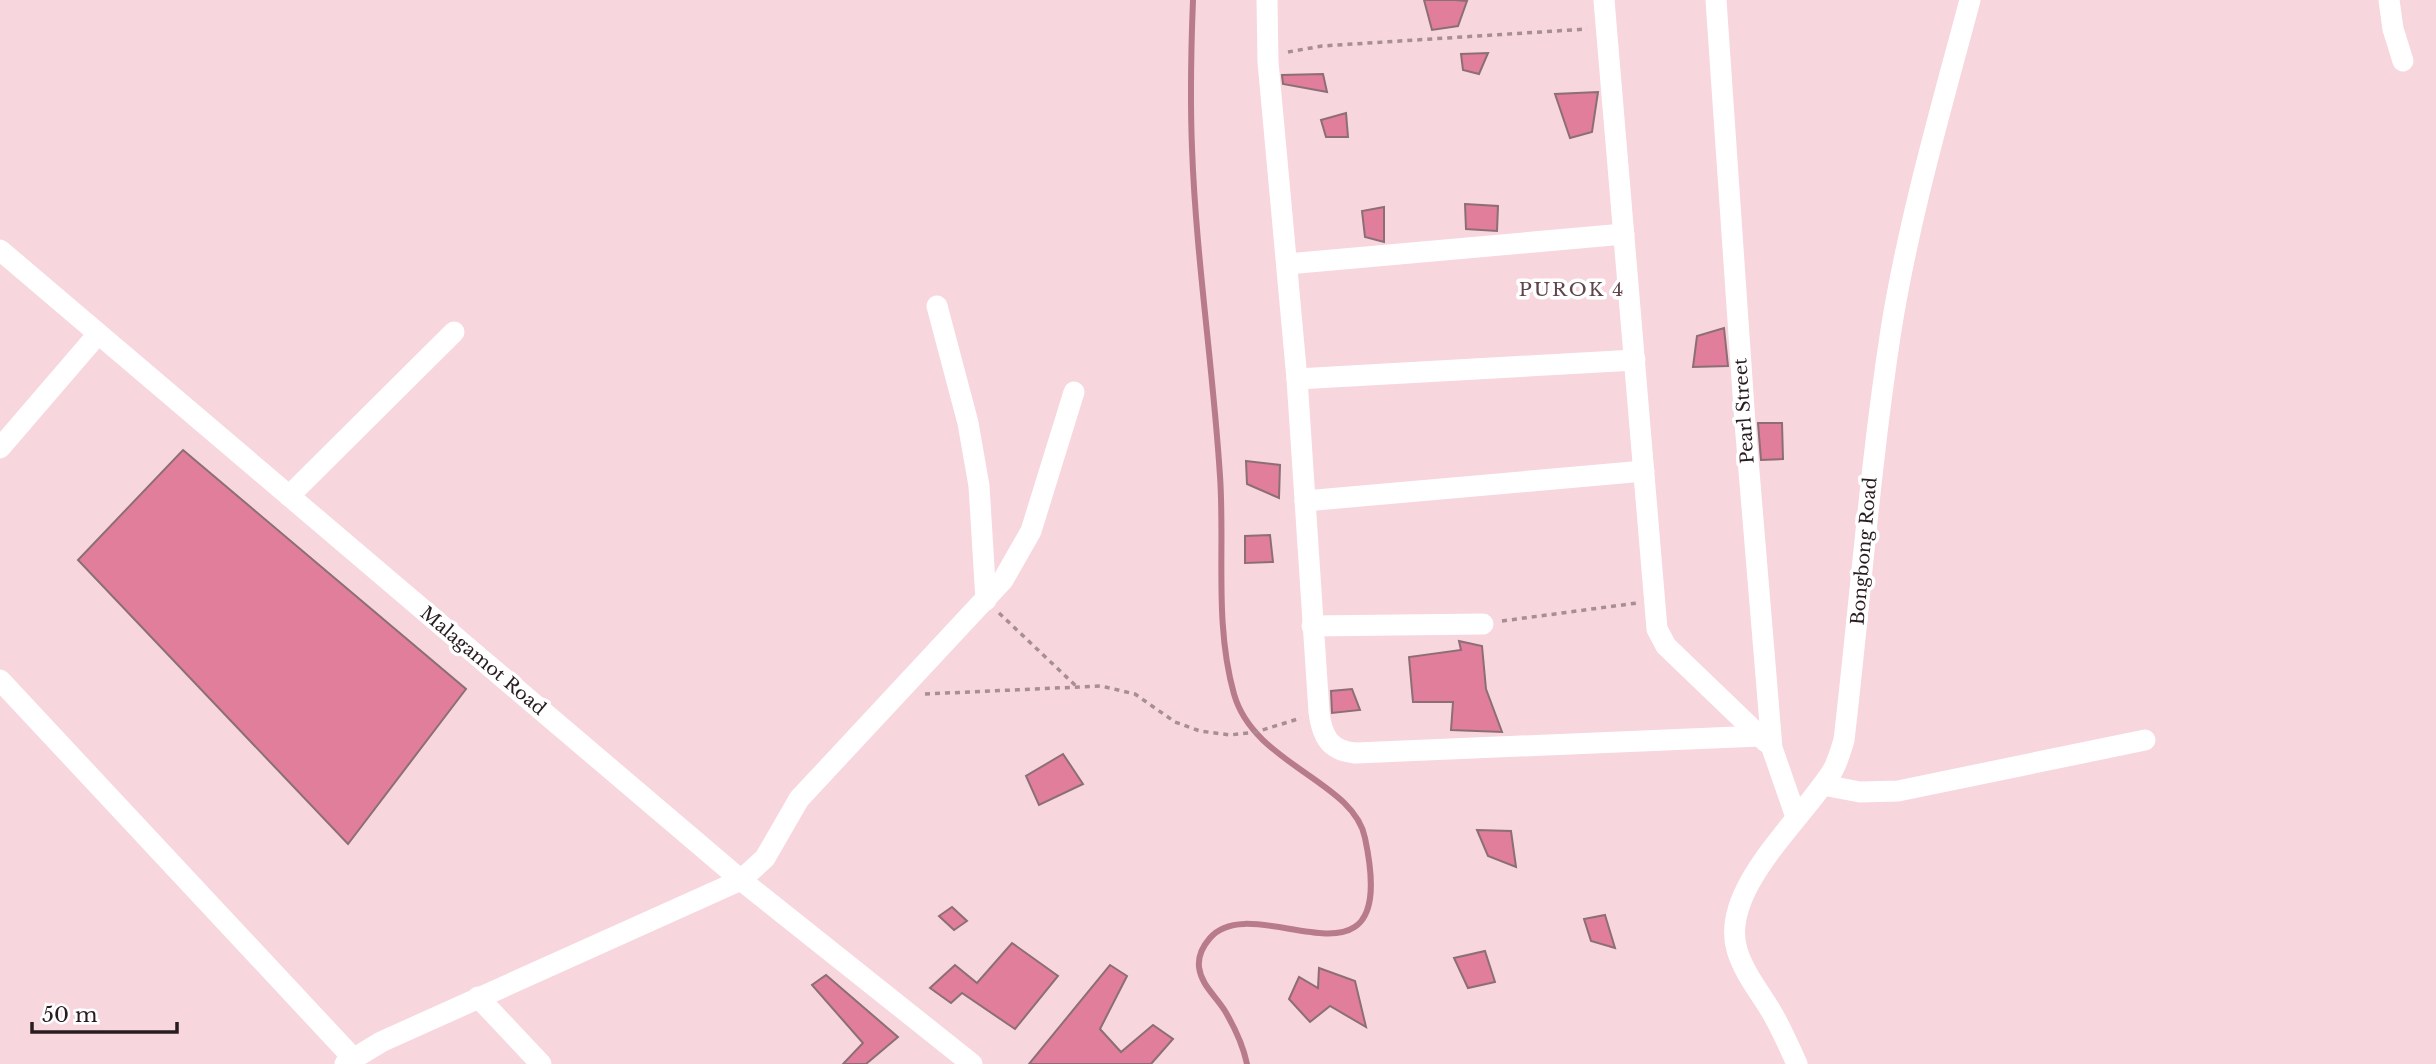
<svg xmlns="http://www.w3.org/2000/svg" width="2436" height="1064" font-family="'Libre Baskerville',serif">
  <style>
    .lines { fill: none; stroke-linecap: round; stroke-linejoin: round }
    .stream { stroke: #b87b8c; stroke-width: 6 }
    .building { fill: #e07e9c; stroke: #8c6e76; stroke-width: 2 }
    .path { stroke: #a78e95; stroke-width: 3.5; stroke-dasharray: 5 5; stroke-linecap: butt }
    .minor { stroke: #fff; stroke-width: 21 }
    .labels { text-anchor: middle; stroke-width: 7; stroke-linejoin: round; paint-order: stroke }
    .street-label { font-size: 18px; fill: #281c20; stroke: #fff }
    .neighbourhood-label { font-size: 19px; letter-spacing: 2px; fill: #60454c; stroke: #fff }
  </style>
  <rect width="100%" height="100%" fill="#f7d6de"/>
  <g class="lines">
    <path class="stream" d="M 1193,0 C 1191,50 1190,98 1192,148 C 1196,258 1213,366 1220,476 C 1225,548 1214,623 1234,694 C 1254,765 1354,781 1365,838 C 1402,1011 1255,885 1210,938 C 1203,946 1198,957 1199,967 C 1201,985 1216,996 1225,1011 C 1235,1028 1243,1045 1247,1064"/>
  </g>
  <g class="building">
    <path d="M 1424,0 L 1455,0 L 1467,1 L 1458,26 L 1432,30 Z"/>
    <path d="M 1488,53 L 1479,74 L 1463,70 L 1461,54 Z"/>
    <path d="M 1323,74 L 1327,92 L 1283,84 L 1282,75 Z"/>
    <path d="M 1598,92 L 1592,132 L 1570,138 L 1555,94 Z"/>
    <path d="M 1346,113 L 1348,137 L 1326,137 L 1321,120 Z"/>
    <path d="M 1465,204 L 1498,206 L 1497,231 L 1466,229 Z"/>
    <path d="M 1384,207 L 1384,242 L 1365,237 L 1362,211 Z"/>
    <path d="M 1724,328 L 1728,366 L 1693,367 L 1697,336 Z"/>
    <path d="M 1758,423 L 1782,423 L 1783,459 L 1761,460 Z"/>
    <path d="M 183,450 L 466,689 L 348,844 L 78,560 Z"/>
    <path d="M 1246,461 L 1280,465 L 1279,498 L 1247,484 Z"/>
    <path d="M 1270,535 L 1273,562 L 1245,563 L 1245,536 Z"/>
    <path d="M 1459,641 L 1482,646 L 1486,689 L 1502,732 L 1451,730 L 1453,702 L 1413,702 L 1409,657 L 1461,650 Z"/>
    <path d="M 1352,689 L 1360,710 L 1332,713 L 1331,691 Z"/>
    <path d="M 1063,754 L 1083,784 L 1039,805 L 1026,776 Z"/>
    <path d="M 1477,830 L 1511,831 L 1516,867 L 1488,856 Z"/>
    <path d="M 952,907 L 967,921 L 954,930 L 939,916 Z"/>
    <path d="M 1605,915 L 1615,948 L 1591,941 L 1584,919 Z"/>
    <path d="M 1012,943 L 1058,976 L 1015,1029 L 962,993 L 951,1003 L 930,988 L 955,965 L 977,983 Z"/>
    <path d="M 1485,951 L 1495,982 L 1468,988 L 1454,958 Z"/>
    <path d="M 1110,965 L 1127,976 L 1100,1029 L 1121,1052 L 1153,1025 L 1173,1039 L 1151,1064 L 1029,1064 Z"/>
    <path d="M 1319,968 L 1355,981 L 1366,1027 L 1330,1006 L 1310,1022 L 1289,999 L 1299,977 L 1318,988 Z"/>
    <path d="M 826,975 L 898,1037 L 866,1064 L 843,1064 L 863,1043 L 812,985 Z"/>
  </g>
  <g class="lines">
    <g class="path">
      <path d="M 1288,52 L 1322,46 L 1587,29"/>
      <path d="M 999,613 L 1076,686"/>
      <path d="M 1502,621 L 1637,603"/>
      <path d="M 925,694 L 1101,686 L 1135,694 L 1175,722 L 1200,731 L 1230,735 L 1256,732 L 1301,718"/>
    </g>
    <g class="minor">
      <path d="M 1267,0 L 1268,62 L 1297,379 L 1319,712 C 1322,737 1330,751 1356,753 L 1760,736"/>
      <path d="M 1604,0 L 1657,629 L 1666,646 L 1766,742"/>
      <path d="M 1716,0 L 1745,423 L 1772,748 L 1796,817"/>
      <path d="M 2389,0 L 2393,29 L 2403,61"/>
      <path d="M 0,250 L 741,880 L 972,1064"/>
      <path d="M 1287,264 L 1624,234"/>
      <path d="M 937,306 L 968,423 L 979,486 L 986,600"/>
      <path d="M 1297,379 L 1635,360"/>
      <path d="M 0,448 L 98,334"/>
      <path d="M 289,496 L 454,332"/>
      <path d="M 1305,501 L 1644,471"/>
      <path d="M 1312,626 L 1483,624"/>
      <path d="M 0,680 L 353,1058"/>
      <path d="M 1823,785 L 1860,792 L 1898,791 L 2145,740"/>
      <path d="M 478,997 L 541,1064"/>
      <path d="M 345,1064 L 381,1042 L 741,880 L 765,858 L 799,799 L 1003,580 L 1031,531 L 1074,392"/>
      <path d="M 1797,1064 C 1789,1046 1781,1028 1771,1011 C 1759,991 1744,973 1737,950 C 1719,889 1804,818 1833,770 C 1838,761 1841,750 1844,740 C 1860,603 1870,466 1891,330 C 1909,218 1941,109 1970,0"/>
    </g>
  </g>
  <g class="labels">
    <g class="street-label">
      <text transform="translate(1744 411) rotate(-94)" y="6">Pearl Street</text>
      <text transform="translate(1864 551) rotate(-85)" y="6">Bongbong Road</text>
      <text transform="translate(483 661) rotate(40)" y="6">Malagamot Road</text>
    </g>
    <g class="neighbourhood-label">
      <text x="1572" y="296">PUROK 4</text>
    </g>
  </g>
  <path d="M32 1022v10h145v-10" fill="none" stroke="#281c20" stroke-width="3.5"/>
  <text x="42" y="1022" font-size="21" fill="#281c20" stroke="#ffffff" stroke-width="5" paint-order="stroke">50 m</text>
</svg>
